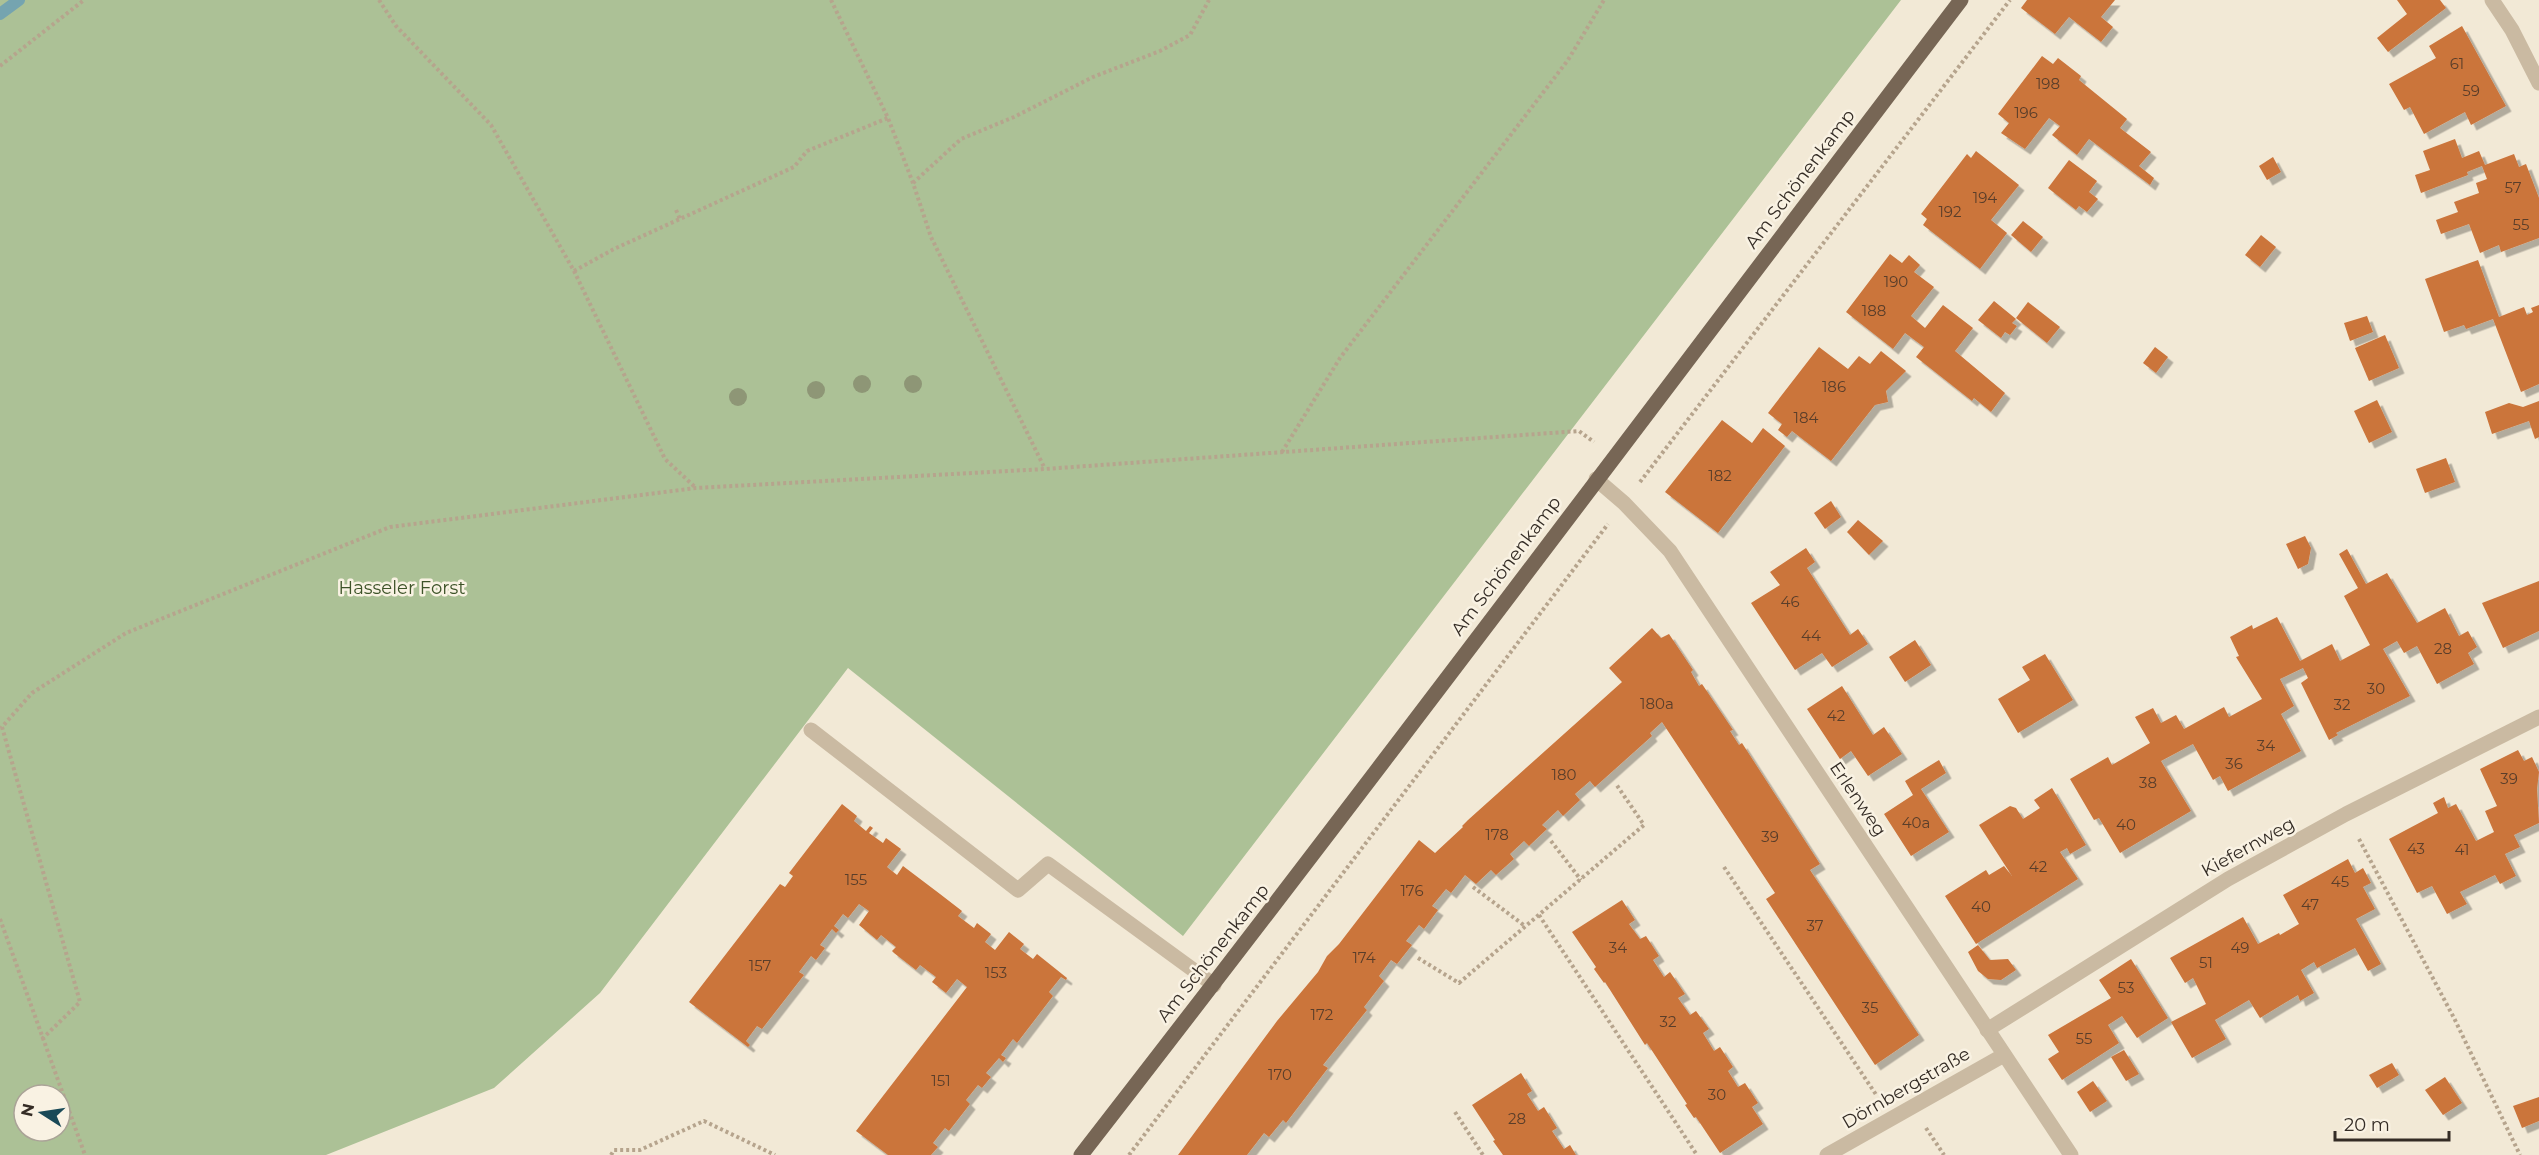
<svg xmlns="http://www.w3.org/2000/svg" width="2539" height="1155" font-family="Montserrat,sans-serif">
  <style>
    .green { fill: #acc196; fill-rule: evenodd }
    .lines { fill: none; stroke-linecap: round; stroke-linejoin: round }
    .stream { stroke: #75a4b0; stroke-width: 12 }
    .building { fill: #cb743b; filter: url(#shadow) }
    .path { stroke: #b6a48d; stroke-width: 4; stroke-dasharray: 3 3; stroke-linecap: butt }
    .minor { stroke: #cabaa2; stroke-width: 15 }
    .major { stroke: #765; stroke-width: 15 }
    .tree { fill: #8e9676 }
    .labels { text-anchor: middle; stroke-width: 5; stroke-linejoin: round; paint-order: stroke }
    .number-label { font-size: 15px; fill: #5a3e2a }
    .street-label { font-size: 18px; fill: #342c25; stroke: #f9f2e3 }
    .park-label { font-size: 18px; fill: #3d5328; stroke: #f9f2e3 }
  </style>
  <defs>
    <filter id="shadow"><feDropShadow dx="5.5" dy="5.5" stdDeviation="0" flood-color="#0004"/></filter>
  </defs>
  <rect width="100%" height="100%" fill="#f2e9d6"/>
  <path class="green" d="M 0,0 L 1901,0 L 1183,936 L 848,668 L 600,993 L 494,1088 L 326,1155 L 0,1155 ZM 24,1095 L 60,1095 L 60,1131 L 24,1131 Z"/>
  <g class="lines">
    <path class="stream" d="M 0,14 L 19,0"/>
  </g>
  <g class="building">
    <path d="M 2027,0 L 2115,0 L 2101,17 L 2113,27 L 2101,42 L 2069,17 L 2055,34 L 2021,8 Z"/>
    <path d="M 2397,0 L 2440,0 L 2446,8 L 2388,52 L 2377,38 L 2407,14 Z"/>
    <path d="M 2462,26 L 2506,106 L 2471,125 L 2465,112 L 2424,134 L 2410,107 L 2404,110 L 2389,84 L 2436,58 L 2429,46 Z"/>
    <path d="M 2042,56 L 2053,64 L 2058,58 L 2081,76 L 2079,80 L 2127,119 L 2120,128 L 2151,152 L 2139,166 L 2154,178 L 2150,185 L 2089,139 L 2077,155 L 2052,135 L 2060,126 L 2049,118 L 2025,149 L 2001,133 L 2009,123 L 1998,114 Z"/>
    <path d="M 2455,139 L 2462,158 L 2479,151 L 2485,165 L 2514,154 L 2519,167 L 2526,164 L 2539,198 L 2539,238 L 2501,252 L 2499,245 L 2480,253 L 2469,224 L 2441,234 L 2436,220 L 2458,212 L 2454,202 L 2479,193 L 2476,183 L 2487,179 L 2482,166 L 2467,172 L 2468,175 L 2421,193 L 2415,175 L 2430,170 L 2423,151 Z"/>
    <path d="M 1976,151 L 2019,185 L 1991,220 L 2007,233 L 1980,269 L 1923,225 L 1927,219 L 1921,214 L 1967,154 L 1971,158 Z"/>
    <path d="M 2273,157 L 2281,172 L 2267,180 L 2259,166 Z"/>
    <path d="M 2069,160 L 2097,181 L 2089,192 L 2098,199 L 2087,212 L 2079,206 L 2076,210 L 2048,188 Z"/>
    <path d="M 2023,221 L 2043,237 L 2031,252 L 2011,235 Z"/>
    <path d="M 2261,235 L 2276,247 L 2260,267 L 2245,255 Z"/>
    <path d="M 1890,254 L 1902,263 L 1909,255 L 1920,265 L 1914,272 L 1934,287 L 1911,316 L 1925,328 L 1943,305 L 1973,328 L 1955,351 L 2005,393 L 1991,412 L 1974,398 L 1972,401 L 1916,357 L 1924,347 L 1905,333 L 1893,349 L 1846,312 Z"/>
    <path d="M 2478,260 L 2499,317 L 2524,307 L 2527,315 L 2533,312 L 2531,308 L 2539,305 L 2539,384 L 2521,392 L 2493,319 L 2466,329 L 2464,325 L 2444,332 L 2425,279 Z"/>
    <path d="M 1994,301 L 2016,319 L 2012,323 L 2017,326 L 2010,335 L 2005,332 L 2001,338 L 1978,320 Z"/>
    <path d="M 2028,302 L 2060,327 L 2047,343 L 2016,318 Z"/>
    <path d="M 2367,316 L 2373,332 L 2350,341 L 2344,323 Z"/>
    <path d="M 2385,335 L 2399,368 L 2369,381 L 2355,348 Z"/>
    <path d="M 1819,347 L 1848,369 L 1859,356 L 1870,364 L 1881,351 L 1906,371 L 1886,391 L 1888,402 L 1875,405 L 1831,461 L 1792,431 L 1787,437 L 1778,430 L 1782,424 L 1768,413 Z"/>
    <path d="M 2155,347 L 2168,357 L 2156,373 L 2143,363 Z"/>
    <path d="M 2377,400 L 2392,432 L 2369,443 L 2354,411 Z"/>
    <path d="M 2539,401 L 2539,437 L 2535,439 L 2529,421 L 2492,434 L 2485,412 L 2509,403 L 2523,407 Z"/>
    <path d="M 1722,420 L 1752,443 L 1763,428 L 1785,446 L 1718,533 L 1665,492 Z"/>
    <path d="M 2446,458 L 2455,482 L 2425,493 L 2416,469 Z"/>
    <path d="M 1831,501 L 1841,517 L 1825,529 L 1814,513 Z"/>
    <path d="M 1858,520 L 1883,541 L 1869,555 L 1847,532 Z"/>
    <path d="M 2305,536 L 2311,548 L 2308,564 L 2298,569 L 2286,544 Z"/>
    <path d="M 1806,548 L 1815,562 L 1807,568 L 1850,635 L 1858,629 L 1868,644 L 1832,667 L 1822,653 L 1795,670 L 1751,603 L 1780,585 L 1770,572 Z"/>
    <path d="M 2347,549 L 2366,584 L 2387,573 L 2417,623 L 2445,608 L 2459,636 L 2468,631 L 2477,647 L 2468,653 L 2474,664 L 2437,684 L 2417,646 L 2404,653 L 2397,641 L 2383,649 L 2410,696 L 2336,733 L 2338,735 L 2329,740 L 2301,683 L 2308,678 L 2303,668 L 2280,679 L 2294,706 L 2281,714 L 2301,751 L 2228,791 L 2220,776 L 2213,780 L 2193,744 L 2161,761 L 2191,811 L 2120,853 L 2099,818 L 2094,820 L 2070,779 L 2108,757 L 2112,765 L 2150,743 L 2135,717 L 2153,708 L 2161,723 L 2176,715 L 2184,729 L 2224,707 L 2229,717 L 2262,699 L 2236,657 L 2239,656 L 2230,637 L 2252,625 L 2253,629 L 2277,617 L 2300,661 L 2332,644 L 2340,661 L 2370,645 L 2344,596 L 2358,588 L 2339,554 Z"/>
    <path d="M 2539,581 L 2539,631 L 2503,648 L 2482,603 Z"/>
    <path d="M 1652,628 L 1661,638 L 1669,634 L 1693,670 L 1691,672 L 1699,686 L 1702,684 L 1733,730 L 1730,731 L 1739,745 L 1742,743 L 1820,864 L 1810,870 L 1919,1035 L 1875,1065 L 1766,899 L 1775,893 L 1662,722 L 1650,733 L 1652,736 L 1595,787 L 1590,781 L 1575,794 L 1580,800 L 1563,816 L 1558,810 L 1542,825 L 1547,829 L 1529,846 L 1524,841 L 1510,854 L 1514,859 L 1496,875 L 1491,870 L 1476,884 L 1465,875 L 1451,893 L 1446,889 L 1432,906 L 1438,910 L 1424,929 L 1419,925 L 1406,941 L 1412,945 L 1397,964 L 1391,960 L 1379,976 L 1384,981 L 1364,1007 L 1367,1010 L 1323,1065 L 1328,1068 L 1286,1123 L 1283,1120 L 1269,1137 L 1264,1133 L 1247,1155 L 1178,1155 L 1277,1021 L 1318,972 L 1327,956 L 1339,944 L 1419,840 L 1435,853 L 1463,827 L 1462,826 L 1468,820 L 1622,682 L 1609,668 Z"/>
    <path d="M 1915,640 L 1931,665 L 1905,682 L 1889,657 Z"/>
    <path d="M 2045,654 L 2073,700 L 2018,733 L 1998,699 L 2030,680 L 2022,667 Z"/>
    <path d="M 1842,686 L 1873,735 L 1884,727 L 1902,754 L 1868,776 L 1851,751 L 1840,759 L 1807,709 Z"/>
    <path d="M 2518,750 L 2524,761 L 2532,757 L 2539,772 L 2537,789 L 2539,823 L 2514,835 L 2520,847 L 2505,854 L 2516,876 L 2500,884 L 2495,875 L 2460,892 L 2467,904 L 2447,914 L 2432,886 L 2417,893 L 2389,839 L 2438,813 L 2433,803 L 2444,797 L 2448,808 L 2456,804 L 2476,841 L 2494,832 L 2485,811 L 2497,806 L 2480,769 Z"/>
    <path d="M 1939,760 L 1946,773 L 1921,789 L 1949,832 L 1911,856 L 1884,814 L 1913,795 L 1905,781 Z"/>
    <path d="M 2052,788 L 2086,845 L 2070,854 L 2067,848 L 2060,852 L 2078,879 L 1976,944 L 1945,896 L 1986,870 L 1989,875 L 2004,866 L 2012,876 L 1979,825 L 2010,806 L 2016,808 L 2023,819 L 2040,808 L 2034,800 Z"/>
    <path d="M 842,804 L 857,816 L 854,821 L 866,831 L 870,826 L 873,828 L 869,833 L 883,843 L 886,838 L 901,849 L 887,867 L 897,875 L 903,866 L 940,894 L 962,911 L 958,916 L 974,928 L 977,923 L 991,934 L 985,942 L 995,950 L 1009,932 L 1024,944 L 1020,949 L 1033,959 L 1037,954 L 1067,978 L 1066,980 L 1061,977 L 1049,992 L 1053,996 L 1017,1043 L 1013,1039 L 1001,1055 L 1006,1058 L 1003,1062 L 999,1058 L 986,1073 L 991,1077 L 982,1088 L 978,1085 L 966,1100 L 970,1104 L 949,1131 L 945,1128 L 940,1134 L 933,1143 L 938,1147 L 931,1155 L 888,1155 L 856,1131 L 967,987 L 957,979 L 946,993 L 932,982 L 936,977 L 920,965 L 916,970 L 894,953 L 892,951 L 896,947 L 881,935 L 877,940 L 859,925 L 869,911 L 859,904 L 848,918 L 843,914 L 834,926 L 839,930 L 836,933 L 832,929 L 820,945 L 825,948 L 816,960 L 811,956 L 799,972 L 804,975 L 762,1029 L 757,1026 L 746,1041 L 750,1045 L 748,1047 L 689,1002 L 780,884 L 785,887 L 793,876 L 789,873 Z"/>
    <path d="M 2348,859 L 2355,873 L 2363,868 L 2371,883 L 2363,887 L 2375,909 L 2356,919 L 2381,964 L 2368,971 L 2355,948 L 2317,968 L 2314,962 L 2301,970 L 2314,993 L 2300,1001 L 2298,995 L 2260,1018 L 2249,1000 L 2215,1020 L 2226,1039 L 2192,1058 L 2171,1022 L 2206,1004 L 2193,978 L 2185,983 L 2170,958 L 2243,917 L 2258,944 L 2279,933 L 2280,935 L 2299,924 L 2283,895 Z"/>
    <path d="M 1622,900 L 1635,920 L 1629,924 L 1640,939 L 1646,936 L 1659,956 L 1653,960 L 1664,977 L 1670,972 L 1685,994 L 1678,998 L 1690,1015 L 1696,1011 L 1709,1029 L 1703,1033 L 1714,1051 L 1720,1047 L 1733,1067 L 1728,1071 L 1738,1087 L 1745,1083 L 1758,1103 L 1752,1107 L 1763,1124 L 1720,1153 L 1696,1117 L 1694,1118 L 1685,1105 L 1687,1104 L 1647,1043 L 1645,1045 L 1605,982 L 1604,983 L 1594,969 L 1596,967 L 1572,932 Z"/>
    <path d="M 1978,945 L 1990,960 L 2008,959 L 2016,970 L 2001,980 L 1988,979 L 1978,971 L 1968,952 Z"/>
    <path d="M 2131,959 L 2168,1018 L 2137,1038 L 2122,1016 L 2108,1025 L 2119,1043 L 2062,1080 L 2048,1059 L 2059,1052 L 2048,1035 L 2111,998 L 2099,980 Z"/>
    <path d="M 2124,1050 L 2139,1074 L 2126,1081 L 2111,1057 Z"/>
    <path d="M 2392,1063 L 2399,1075 L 2377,1088 L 2369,1075 Z"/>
    <path d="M 1521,1073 L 1532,1091 L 1527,1094 L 1538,1111 L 1544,1107 L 1557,1128 L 1552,1131 L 1564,1149 L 1570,1145 L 1576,1155 L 1503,1155 L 1493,1141 L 1495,1140 L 1472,1105 Z"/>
    <path d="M 2445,1077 L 2462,1103 L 2443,1115 L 2425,1090 Z"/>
    <path d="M 2093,1081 L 2107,1101 L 2090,1112 L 2077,1092 Z"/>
    <path d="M 2539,1097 L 2539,1121 L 2522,1128 L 2513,1106 Z"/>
  </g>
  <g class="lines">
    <g class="path">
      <path d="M 379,0 L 396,26 L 491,125 L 574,271 L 665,459 L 696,488"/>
      <path d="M 831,0 L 888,118 L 913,183 L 931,237 L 1045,469"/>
      <path d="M 0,66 L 84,0"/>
      <path d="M 913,183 L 961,139 L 1014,117 L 1093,77 L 1160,51 L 1190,35 L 1209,0"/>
      <path d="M 676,210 L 680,219"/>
      <path d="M 574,271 L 614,249 L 794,167 L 807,151 L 888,118"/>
      <path d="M 1282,452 L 1340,358 L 1568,60 L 1604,0"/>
      <path d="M 1640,482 L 2010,0"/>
      <path d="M 2359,839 L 2454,1018 L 2520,1155"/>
      <path d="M 1551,841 L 1581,880"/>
      <path d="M 1724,867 L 1877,1096"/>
      <path d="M 1473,887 L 1525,926"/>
      <path d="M 1539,915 L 1697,1155"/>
      <path d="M 0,919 L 85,1155"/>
      <path d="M 1418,958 L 1459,983 L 1644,825 L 1616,784"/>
      <path d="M 42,1039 L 80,1002 L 2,727 L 32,693 L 126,633 L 390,527 L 696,488 L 1045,469 L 1579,431 L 1594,442"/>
      <path d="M 1455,1112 L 1483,1155"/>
      <path d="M 1926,1128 L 1944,1155"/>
      <path d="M 611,1155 L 614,1150 L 640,1150 L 704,1121 L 775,1155"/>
      <path d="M 1129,1155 L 1608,524"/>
    </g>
    <g class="minor">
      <path d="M 2492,0 L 2512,30 L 2539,83"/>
      <path d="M 1596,479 L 1624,503 L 1670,551 L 2071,1155"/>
      <path d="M 811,730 L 1018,890 L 1048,864 L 1214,985"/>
      <path d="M 1987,1030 L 2228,879 L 2346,814 L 2539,717"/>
      <path d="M 1827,1155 L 2004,1055"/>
    </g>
    <path class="major" d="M 1081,1155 C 1378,773 1668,385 1961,0"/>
  </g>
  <g class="tree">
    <circle cx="862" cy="384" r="9"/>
    <circle cx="913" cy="384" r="9"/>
    <circle cx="816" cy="390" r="9"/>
    <circle cx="738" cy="397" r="9"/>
  </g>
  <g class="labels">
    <g class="number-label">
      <text x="2457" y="69">61</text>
      <text x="2048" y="89">198</text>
      <text x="2471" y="96">59</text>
      <text x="2026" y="118">196</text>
      <text x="2513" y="193">57</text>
      <text x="1985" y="203">194</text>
      <text x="1950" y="217">192</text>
      <text x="2521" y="230">55</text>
      <text x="1896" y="287">190</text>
      <text x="1874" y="316">188</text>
      <text x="1834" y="392">186</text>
      <text x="1806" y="423">184</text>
      <text x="1720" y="481">182</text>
      <text x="1790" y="607">46</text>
      <text x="1811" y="641">44</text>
      <text x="2443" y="654">28</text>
      <text x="2376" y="694">30</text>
      <text x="1657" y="709">180a</text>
      <text x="2342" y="710">32</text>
      <text x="1836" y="721">42</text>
      <text x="2266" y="751">34</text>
      <text x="2234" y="769">36</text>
      <text x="1564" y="780">180</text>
      <text x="2509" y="784">39</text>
      <text x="2148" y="788">38</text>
      <text x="1916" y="828">40a</text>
      <text x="2126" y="830">40</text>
      <text x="1497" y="840">178</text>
      <text x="1770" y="842">39</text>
      <text x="2416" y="854">43</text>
      <text x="2462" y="855">41</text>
      <text x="2038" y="872">42</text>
      <text x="856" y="885">155</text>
      <text x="2340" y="887">45</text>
      <text x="1412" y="896">176</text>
      <text x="2310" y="910">47</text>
      <text x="1981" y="912">40</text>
      <text x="1815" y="931">37</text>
      <text x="1618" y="953">34</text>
      <text x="2240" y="953">49</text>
      <text x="1364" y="963">174</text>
      <text x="2206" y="968">51</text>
      <text x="760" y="971">157</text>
      <text x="996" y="978">153</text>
      <text x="2126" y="993">53</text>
      <text x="1870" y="1013">35</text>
      <text x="1322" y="1020">172</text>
      <text x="1668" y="1027">32</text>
      <text x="2084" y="1044">55</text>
      <text x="1280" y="1080">170</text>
      <text x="941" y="1086">151</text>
      <text x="1717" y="1100">30</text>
      <text x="1517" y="1124">28</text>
    </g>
    <g class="street-label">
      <text transform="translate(1800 179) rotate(-53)" y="6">Am Schönenkamp</text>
      <text transform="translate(1506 566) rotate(-53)" y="6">Am Schönenkamp</text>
      <text transform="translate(1858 799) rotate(56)" y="6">Erlenweg</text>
      <text transform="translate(2248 847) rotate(-29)" y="6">Kiefernweg</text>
      <text transform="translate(1213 953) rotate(-52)" y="6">Am Schönenkamp</text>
      <text transform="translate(1906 1088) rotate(-30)" y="6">Dörnbergstraße</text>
    </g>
    <g class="park-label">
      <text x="402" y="594">Hasseler Forst</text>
    </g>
  </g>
  <g transform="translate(42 1113) rotate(282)"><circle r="28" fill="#f9f2e3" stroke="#aaa397" stroke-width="1.5"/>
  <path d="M0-4.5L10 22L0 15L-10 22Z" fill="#194957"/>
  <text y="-9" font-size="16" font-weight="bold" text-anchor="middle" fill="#342c25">N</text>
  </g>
  <path d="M2335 1131v9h114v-9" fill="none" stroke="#342c25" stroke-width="3"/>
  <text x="2344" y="1131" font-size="18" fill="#342c25" stroke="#f9f2e3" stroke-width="4.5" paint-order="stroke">20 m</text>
</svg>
